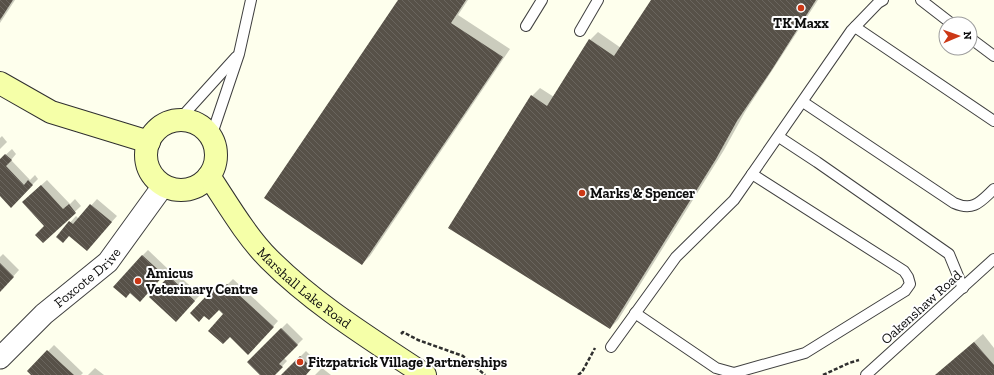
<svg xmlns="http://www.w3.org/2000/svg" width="994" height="375" font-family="'Zilla Slab',serif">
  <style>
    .shadow { fill: #0003 }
    .building { fill: url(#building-back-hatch) }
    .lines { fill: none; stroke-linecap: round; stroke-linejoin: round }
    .lane-casing { stroke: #404040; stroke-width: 12 }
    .street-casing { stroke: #404040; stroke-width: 23 }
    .secondary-casing { stroke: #2f2f2f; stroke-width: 24 }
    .path { stroke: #2f2f2f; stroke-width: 2.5; stroke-dasharray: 4 2; stroke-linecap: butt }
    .lane { stroke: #fff; stroke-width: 10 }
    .street { stroke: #fff; stroke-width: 21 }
    .secondary { stroke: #f5ffa8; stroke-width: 22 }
    .poi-dot { fill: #cc3816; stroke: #fff; stroke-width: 1.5 }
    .labels { text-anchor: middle; stroke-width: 4; stroke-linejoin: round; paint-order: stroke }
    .poi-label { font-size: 14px; font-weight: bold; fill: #0d0d0d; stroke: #fff; text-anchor: start }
    .street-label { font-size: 14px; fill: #0d0d0d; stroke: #fff }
  </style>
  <defs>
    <pattern id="building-back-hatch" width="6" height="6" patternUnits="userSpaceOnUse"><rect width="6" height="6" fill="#575148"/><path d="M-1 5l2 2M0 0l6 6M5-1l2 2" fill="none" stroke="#6a655e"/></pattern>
  </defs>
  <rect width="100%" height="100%" fill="#feffed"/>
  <g class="shadow">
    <path d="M 0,0 L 15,0 L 0,23 Z"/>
    <path d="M 399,0 L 468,0 L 458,15 L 510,49 L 370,256 L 362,264 Z"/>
    <path d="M 652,0 L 818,0 L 745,112 L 724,150 L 618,320 L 610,328 L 532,96 L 540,88 L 554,97 L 590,40 L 598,32 L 621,48 Z"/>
    <path d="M 2,136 L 7,142 L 0,149 L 0,138 Z"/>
    <path d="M 12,149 L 16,154 L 11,160 L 30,180 L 35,175 L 38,179 L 11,206 L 0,195 L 0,160 Z"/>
    <path d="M 47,180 L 70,204 L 75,199 L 81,206 L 43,242 L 45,226 L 29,196 Z"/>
    <path d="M 97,199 L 117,216 L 92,244 L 70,235 L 57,237 L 76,216 L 79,219 Z"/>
    <path d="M 148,250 L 168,269 L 145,295 L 142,256 Z"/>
    <path d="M 3,254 L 19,270 L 0,291 L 0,257 Z"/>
    <path d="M 175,272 L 200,295 L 181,315 L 151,297 Z"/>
    <path d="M 233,279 L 278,321 L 254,348 L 225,314 L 213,290 L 219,284 L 223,289 Z"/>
    <path d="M 287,323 L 303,339 L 284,358 L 287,361 L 274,375 L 261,375 L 248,362 Z"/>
    <path d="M 983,334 L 994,348 L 994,375 L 936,375 Z"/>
    <path d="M 54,345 L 83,373 L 81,375 L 33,375 L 29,371 Z"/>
    <path d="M 306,351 L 317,362 L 305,375 L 282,375 Z"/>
    <path d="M 95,368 L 104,375 L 88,375 Z"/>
    <path d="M 322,368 L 331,375 L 315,375 Z"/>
  </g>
  <g class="building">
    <path d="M 0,0 L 13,0 L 0,20 Z"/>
    <path d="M 398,0 L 466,0 L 451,23 L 503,57 L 362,265 L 264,198 Z"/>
    <path d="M 651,0 L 816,0 L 771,71 L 737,121 L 716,159 L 610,329 L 448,228 L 531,95 L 547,106 L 589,39 L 614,56 Z"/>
    <path d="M 5,154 L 12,160 L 6,166 L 24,185 L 28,180 L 33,185 L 11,208 L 0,196 L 0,159 Z"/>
    <path d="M 41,185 L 63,209 L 69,204 L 76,213 L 43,243 L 35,235 L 44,226 L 22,202 Z"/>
    <path d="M 90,204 L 112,222 L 87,251 L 69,236 L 63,243 L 56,237 L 69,221 L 73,224 Z"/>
    <path d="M 142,255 L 164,275 L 140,302 L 130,293 L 126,298 L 113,287 Z"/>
    <path d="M 0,263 L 14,277 L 0,292 Z"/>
    <path d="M 169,276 L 195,301 L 176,322 L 149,297 Z"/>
    <path d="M 227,284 L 274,327 L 248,355 L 230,337 L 223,344 L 208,331 L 223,314 L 219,310 L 209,320 L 204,316 L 199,322 L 190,313 L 213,289 L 217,294 Z"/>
    <path d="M 281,328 L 298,345 L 279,364 L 283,367 L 275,375 L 260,375 L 247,362 Z"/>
    <path d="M 974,342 L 994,365 L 994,375 L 935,375 Z"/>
    <path d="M 47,350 L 63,365 L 74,375 L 31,375 L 27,371 Z"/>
    <path d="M 300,356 L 312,368 L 306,375 L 281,375 Z"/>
  </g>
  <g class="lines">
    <defs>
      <g id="lane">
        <path d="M 921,0 L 952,24"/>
        <path d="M 526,26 L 542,0"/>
        <path d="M 855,27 L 994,121"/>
        <path d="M 580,31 L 598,0"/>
        <path d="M 970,38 L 994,56"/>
        <path d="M 803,102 L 954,203 C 974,212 981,201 994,189"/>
        <path d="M 178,121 L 236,57"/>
        <path d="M 211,137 L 239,54 L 251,0"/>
        <path d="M 779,137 L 817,162 L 949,254 L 963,288"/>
        <path d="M 635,313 L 716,368 L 734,373 L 805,353 L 905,291 L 910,284 L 908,277 L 904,271 L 752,174"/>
        <path d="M 611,347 L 676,257 L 734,200 L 851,31 L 878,3 L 883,0"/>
        <path d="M 866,375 L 994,259"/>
      </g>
      <g id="street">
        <path id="s1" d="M 0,358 L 44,314 L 108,262 L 163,186"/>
      </g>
      <g id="secondary">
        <path d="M 0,83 L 51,112 L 149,142"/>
        <circle cx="181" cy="155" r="35"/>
        <path id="s2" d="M 209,176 C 227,203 246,236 269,259 C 315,305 371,339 425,375"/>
      </g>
    </defs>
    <use href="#lane" class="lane-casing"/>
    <use href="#street" class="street-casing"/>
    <use href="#secondary" class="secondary-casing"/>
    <g class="path">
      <path d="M 401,334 L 403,332 L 418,340 L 463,356 L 485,375"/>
      <path d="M 578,375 L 582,372 L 595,348"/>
      <path d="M 823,375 L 849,363 L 859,360"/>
    </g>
    <use href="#lane" class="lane"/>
    <use href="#street" class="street"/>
    <use href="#secondary" class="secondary"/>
  </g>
  <g class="poi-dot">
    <circle cx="801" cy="8" r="4"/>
    <circle cx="582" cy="193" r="4"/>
    <circle cx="138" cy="281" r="4"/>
    <circle cx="300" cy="362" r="4"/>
  </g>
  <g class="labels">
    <g class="poi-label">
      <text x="801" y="28" text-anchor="middle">TK Maxx</text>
      <text x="590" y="198">Marks &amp; Spencer</text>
      <text x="146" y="278">Amicus<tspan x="146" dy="16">Veterinary Centre</tspan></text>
      <text x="308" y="367">Fitzpatrick Village Partnerships</text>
    </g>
    <g class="street-label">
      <text dy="5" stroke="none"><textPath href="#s1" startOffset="119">Foxcote Drive</textPath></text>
      <text dy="5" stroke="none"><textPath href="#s2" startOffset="148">Marshall Lake Road</textPath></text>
      <text transform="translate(921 307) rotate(-42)" y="5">Oakenshaw Road</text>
    </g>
  </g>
  <g transform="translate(958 36) rotate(88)"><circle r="19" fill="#ffffff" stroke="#9e9e9e"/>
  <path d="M0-3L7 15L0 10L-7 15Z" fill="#cc3816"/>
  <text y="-6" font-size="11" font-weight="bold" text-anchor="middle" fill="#0d0d0d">N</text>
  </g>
</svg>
